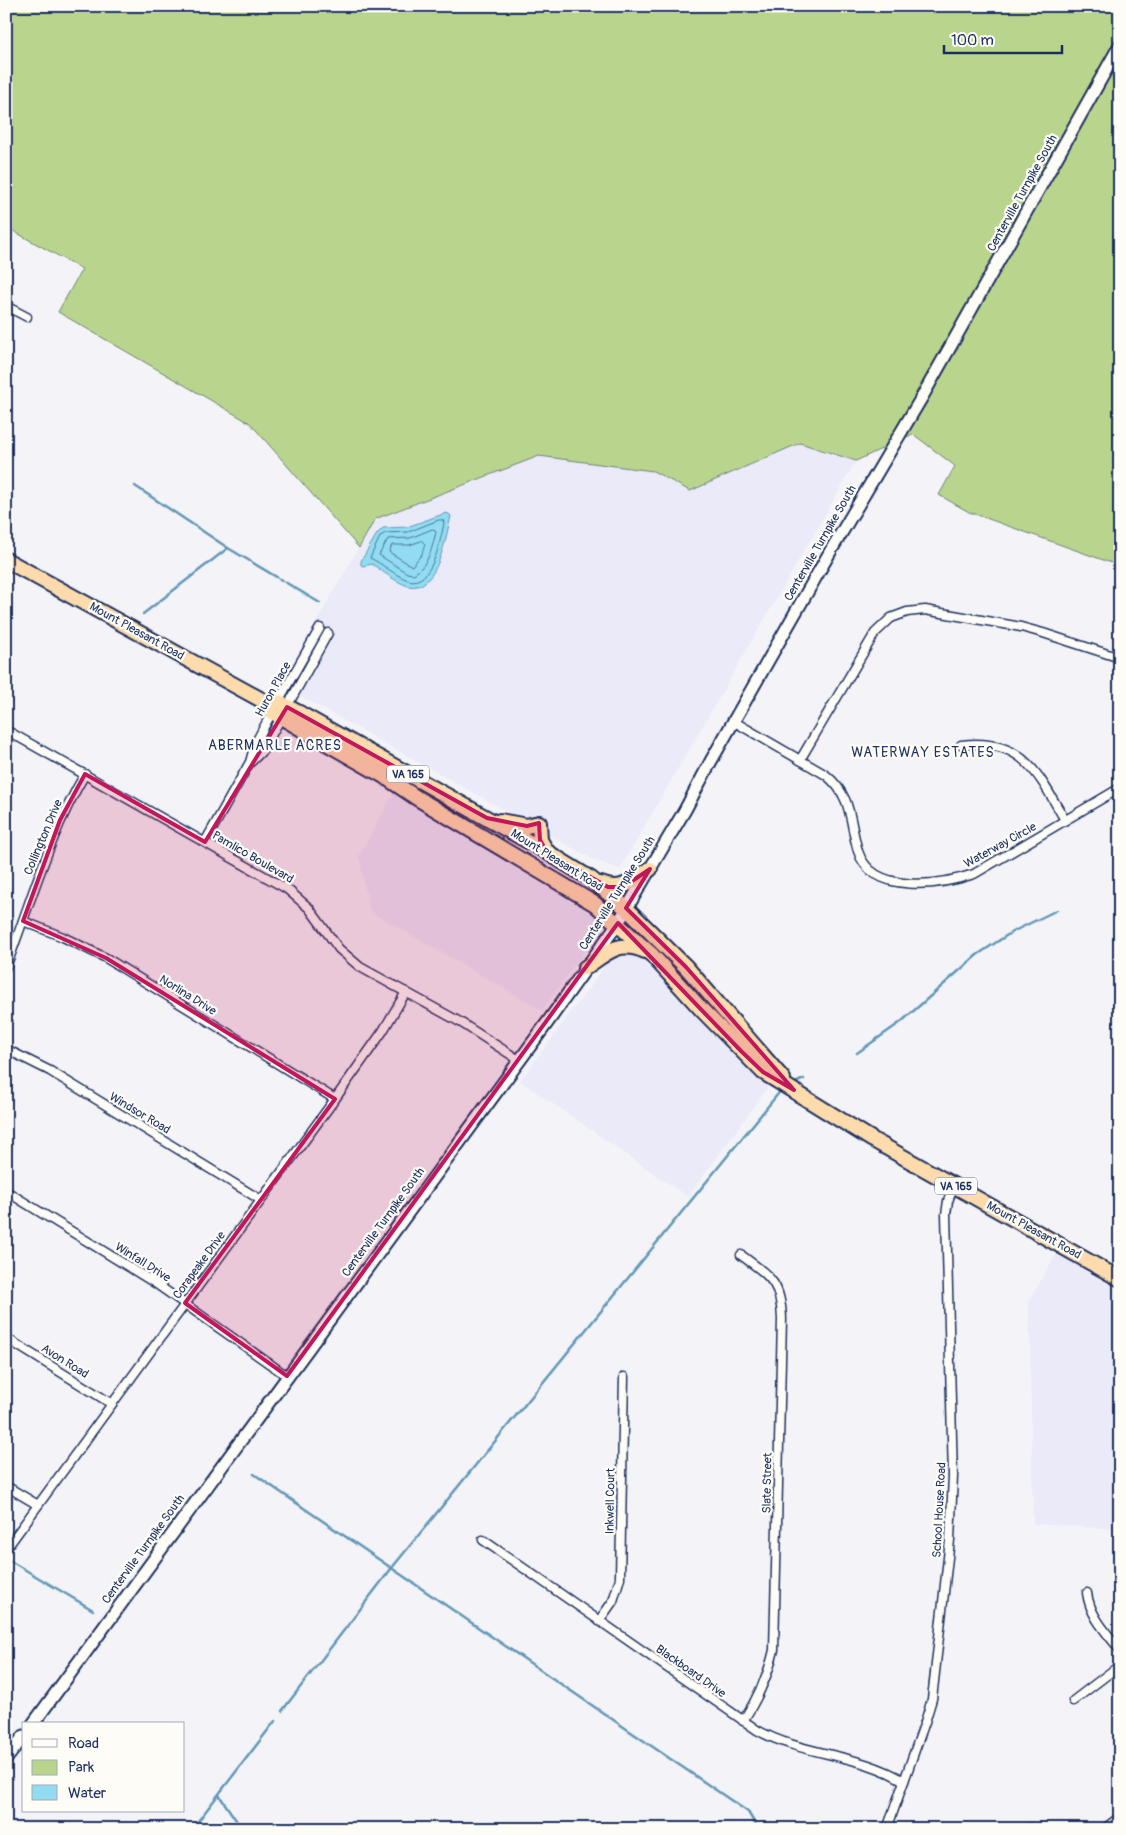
<svg xmlns="http://www.w3.org/2000/svg" width="1126" height="1835" font-family="Pangolin,sans-serif">
  <style>
    .built { fill: #eaeaf9 }
    .green { fill: #b9d58d; stroke: #6a8276 }
    .water { fill: #91dcf1; stroke: #6297b6 }
    .lines { fill: none; stroke-linecap: round; stroke-linejoin: round }
    .shore { stroke: #4a7499; stroke-width: 1 }
    .stream { stroke: #6297b6; stroke-width: 2.5 }
    .street-casing { stroke: #1b2f5e; stroke-width: 11 }
    .secondary-casing { stroke: #1b2f5e; stroke-width: 15 }
    .highway-casing { stroke: #1b2f5e; stroke-width: 18 }
    .street { stroke: #fdfcf7; stroke-width: 8 }
    .secondary { stroke: #fdfcf7; stroke-width: 11 }
    .highway { stroke: #fedbac; stroke-width: 14 }
    .marked { fill: #c2185b; fill-opacity: 0.2; stroke: #c2185b; stroke-width: 4; stroke-linejoin: round }
    .labels { text-anchor: middle; stroke-width: 4.5; stroke-linejoin: round; paint-order: stroke }
    .shield { fill: #fdfcf7; stroke: #5f6c8c; stroke-width: 1 }
    .shield-label { font-size: 11px; font-weight: bold; fill: #1b2f5e }
    .street-label { font-size: 12px; fill: #1b2f5e; stroke: #fdfcf7 }
    .neighbourhood-label { font-size: 14px; letter-spacing: 1px; fill: #1b2f5e; stroke: #fdfcf7 }
  </style>
  <rect width="100%" height="100%" fill="#f4f4f8"/>
  <filter id="ink" filterUnits="userSpaceOnUse"><feTurbulence type="fractalNoise" baseFrequency=".02" numOctaves="2"/><feDisplacementMap in="SourceGraphic" scale="10" xChannelSelector="R" yChannelSelector="G"/><feConvolveMatrix kernelMatrix="1 2 1 2 8 2 1 2 1" color-interpolation-filters="sRGB"/></filter>
  <g filter="url(#ink)">
    <g class="built">
      <path d="M 800,443 L 856,461 L 620,869 L 596,861 L 280,685 L 375,519 L 539,456 L 653,471 L 690,491 Z"/>
      <path d="M 394,793 L 589,907 L 598,916 L 600,924 L 598,932 L 542,1010 L 370,911 L 359,856 Z"/>
      <path d="M 616,951 L 642,953 L 768,1087 L 688,1197 L 520,1081 Z"/>
      <path d="M 1057,1253 L 1120,1291 L 1120,1535 L 1115,1529 L 1033,1524 L 1029,1301 Z"/>
    </g>
    <path class="green" d="M 6,6 L 1120,6 L 1120,566 L 969,512 L 939,495 L 955,466 L 913,434 L 856,461 L 800,443 L 690,491 L 653,471 L 539,456 L 375,519 L 359,548 L 250,423 L 58,312 L 82,269 L 6,227 Z"/>
    <path class="water" d="M 446,513 L 449,514 L 451,516 C 446,535 438,593 408,586 C 396,582 382,571 372,564 L 363,566 L 361,565 L 361,561 L 377,534 L 383,528 L 407,527 Z"/>
    <g class="lines">
      <g class="shore">
        <path d="M 439,520 L 443,520 L 444,523 C 441,538 432,588 408,580 C 394,575 383,564 370,558 L 380,537 L 385,533 L 408,532 Z"/>
        <path d="M 433,529 L 436,532 C 432,548 429,564 414,574 L 407,573 L 379,555 L 388,539 L 410,538 Z"/>
        <path d="M 422,541 L 425,544 L 422,554 L 412,566 L 389,552 L 392,545 L 409,545 Z"/>
      </g>
      <g class="stream">
        <path d="M 135,486 L 228,548 L 320,603"/>
        <path d="M 143,614 L 228,548"/>
        <path d="M 857,1053 L 901,1022 L 977,955 L 1012,932 L 1057,910"/>
        <path d="M 795,1083 L 804,1079"/>
        <path d="M 254,1474 L 748,1812 L 758,1829"/>
        <path d="M 7,1559 L 93,1610"/>
        <path d="M 282,1711 L 391,1569 L 782,1089"/>
        <path d="M 219,1795 L 242,1829"/>
        <path d="M 192,1829 L 275,1721"/>
      </g>
      <defs>
        <g id="street">
          <path d="M 6,306 L 27,317"/>
          <path d="M 733,721 L 826,775 C 853,797 849,821 858,851 C 872,896 941,885 974,874 L 1120,788"/>
          <path d="M 6,730 L 287,889 L 309,908 L 339,949 L 360,967 L 460,1022 L 519,1060"/>
          <path d="M 961,745 C 1023,737 1038,774 1065,820"/>
          <path d="M 800,760 L 875,633 L 891,618 L 907,612 L 925,610 L 1021,627 L 1043,633 L 1120,658"/>
          <path d="M 252,761 L 263,750 L 328,633"/>
          <path d="M 205,842 L 250,762 L 255,744 L 272,712 L 320,628"/>
          <path d="M 23,921 L 63,937 L 106,958 L 335,1099"/>
          <path d="M 6,967 C 31,902 49,835 85,774"/>
          <path d="M 6,1049 L 50,1071 L 261,1200"/>
          <path d="M 6,1191 L 155,1283 L 287,1376"/>
          <path d="M 741,1255 C 769,1276 781,1281 782,1319 L 774,1650 C 768,1677 758,1698 743,1721"/>
          <path d="M 6,1338 L 112,1404"/>
          <path d="M 6,1486 L 38,1505"/>
          <path d="M 483,1540 L 757,1730 C 803,1756 859,1753 904,1781"/>
          <path d="M 6,1549 L 335,1099 L 383,1031 L 406,992"/>
          <path d="M 1087,1593 C 1090,1616 1106,1632 1120,1650"/>
          <path d="M 599,1621 L 613,1601 L 620,1578 L 624,1377"/>
          <path d="M 1073,1701 L 1120,1665"/>
          <path d="M 1030,1828 L 1031,1829"/>
          <path d="M 887,1829 L 925,1722 L 932,1699 L 950,1540 L 953,1476 L 946,1214 L 948,1201 L 954,1185"/>
          <path d="M 1104,1829 L 1120,1817"/>
        </g>
        <g id="secondary">
          <path d="M 33,1724 L 547,1023 L 618,923 L 685,810 L 711,761 L 830,552 L 922,397 L 1120,45"/>
          <path d="M 6,1759 L 24,1736"/>
        </g>
        <g id="highway">
          <path d="M 6,560 L 267,703 L 272,712 L 384,776 L 417,798 L 595,904 L 652,955 L 702,1010 L 763,1072 L 873,1140 L 1120,1279"/>
          <path d="M 267,703 L 278,702 L 301,714 L 547,852 L 591,879 L 626,908 L 686,967 L 783,1079"/>
          <path d="M 500,821 L 527,826 L 539,823 L 540,840 L 547,852"/>
          <path d="M 601,884 C 621,893 634,880 650,869"/>
          <path d="M 585,968 C 606,953 619,939 645,951"/>
        </g>
      </defs>
      <use href="#street" class="street-casing"/>
      <use href="#secondary" class="secondary-casing"/>
      <use href="#highway" class="highway-casing"/>
      <use href="#street" class="street"/>
      <use href="#secondary" class="secondary"/>
      <use href="#highway" class="highway"/>
    </g>
  </g>
  <path class="marked" d="M 287,707 L 487,818 L 527,826 L 539,823 L 540,840 L 547,852 L 608,887 L 623,887 L 650,869 L 626,908 L 686,967 L 794,1090 L 763,1072 L 741,1051 L 618,923 L 287,1376 L 185,1303 L 335,1099 L 106,958 L 23,921 L 60,820 L 85,774 L 205,842 Z"/>
  <g class="labels">
    <g class="shield">
      <rect x="387" y="765.5" width="42" height="17" rx="4"/>
      <rect x="935" y="1177.5" width="42" height="17" rx="4"/>
    </g>
    <g class="shield-label">
      <text x="408" y="778">VA 165</text>
      <text x="956" y="1190">VA 165</text>
    </g>
    <g class="street-label">
      <text transform="translate(1022 193) rotate(-61)" y="4">Centerville Turnpike South</text>
      <text transform="translate(820 543) rotate(-60)" y="4">Centerville Turnpike South</text>
      <text transform="translate(137 631) rotate(29)" y="4">Mount Pleasant Road</text>
      <text transform="translate(273 689) rotate(-61)" y="4">Huron Place</text>
      <text transform="translate(43 837) rotate(-67)" y="4">Collington Drive</text>
      <text transform="translate(1000 845) rotate(-29)" y="4">Waterway Circle</text>
      <text transform="translate(253 857) rotate(30)" y="4">Pamlico Boulevard</text>
      <text transform="translate(557 860) rotate(32)" y="4">Mount Pleasant Road</text>
      <text transform="translate(617 893) rotate(-58)" y="4">Centerville Turnpike South</text>
      <text transform="translate(188 995) rotate(32)" y="4">Norlina Drive</text>
      <text transform="translate(140 1113) rotate(31)" y="4">Windsor Road</text>
      <text transform="translate(383 1222) rotate(-54)" y="4">Centerville Turnpike South</text>
      <text transform="translate(1034 1230) rotate(29)" y="4">Mount Pleasant Road</text>
      <text transform="translate(143 1262) rotate(32)" y="4">Winfall Drive</text>
      <text transform="translate(199 1265) rotate(-54)" y="4">Corapeake Drive</text>
      <text transform="translate(65 1361) rotate(32)" y="4">Avon Road</text>
      <text transform="translate(767 1483) rotate(-89)" y="4">Slate Street</text>
      <text transform="translate(610 1501) rotate(-89)" y="4">Inkwell Court</text>
      <text transform="translate(939 1510) rotate(-87)" y="4">School House Road</text>
      <text transform="translate(143 1549) rotate(-54)" y="4">Centerville Turnpike South</text>
      <text transform="translate(691 1671) rotate(35)" y="4">Blackboard Drive</text>
    </g>
    <g class="neighbourhood-label">
      <text x="275" y="750">ABERMARLE ACRES</text>
      <text x="923" y="757">WATERWAY ESTATES</text>
    </g>
  </g>
  <rect width="1126" height="1835" fill="none" stroke="#fdfcf7" stroke-width="25"/>
  <rect x="12" y="12" width="1101" height="1810" fill="none" stroke="#1b2f5e" stroke-width="2" filter="url(#ink)"/>
  <rect x="22" y="1722" width="162" height="90" fill="#fdfcf7" stroke="#a3aaba"/>
  <rect x="32" y="1739" width="25" height="8" fill="#fdfcf7" stroke="#a3aaba"/>
  <text x="68" y="1748" font-size="15" fill="#1b2f5e">Road</text>
  <rect x="32" y="1760" width="25" height="15" fill="#b9d58d" stroke="#a3aaba"/>
  <text x="68" y="1772" font-size="15" fill="#1b2f5e">Park</text>
  <rect x="32" y="1785" width="25" height="15" fill="#91dcf1" stroke="#a3aaba"/>
  <text x="68" y="1798" font-size="15" fill="#1b2f5e">Water</text>
  <path d="M944 45v8h118v-8" fill="none" stroke="#1b2f5e" stroke-width="2.5"/>
  <text x="951" y="45" font-size="15" fill="#1b2f5e" stroke="#fdfcf7" stroke-width="4" paint-order="stroke">100 m</text>
</svg>
